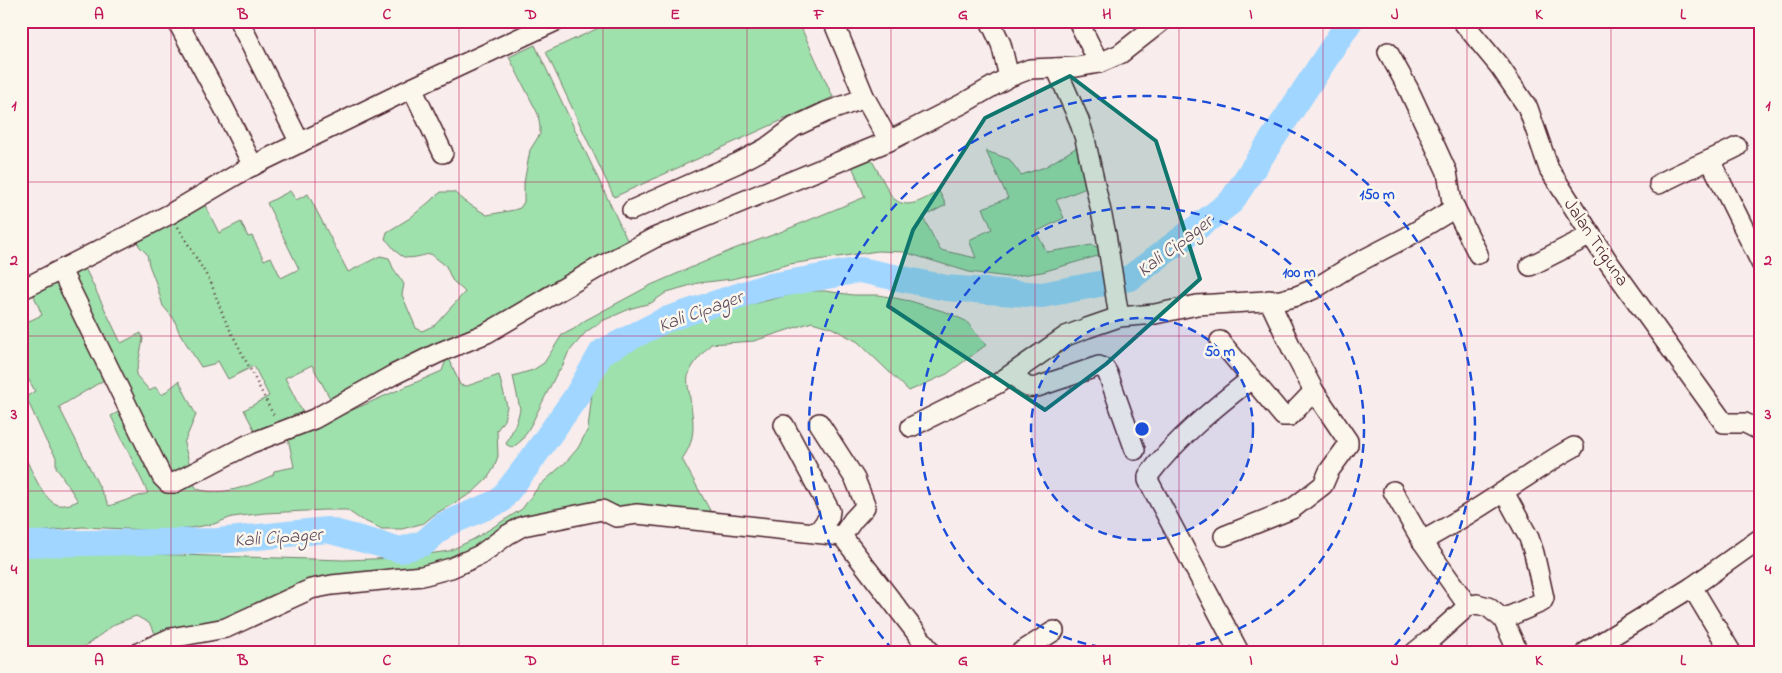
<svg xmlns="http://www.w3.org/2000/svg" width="1782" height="673" font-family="'Indie Flower',sans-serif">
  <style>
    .green { fill: #9ee1ac; stroke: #74806c }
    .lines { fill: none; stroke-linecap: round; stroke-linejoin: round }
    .river { stroke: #a0d6ff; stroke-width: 26 }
    .minor-casing { stroke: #4a1f2b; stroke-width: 22 }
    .path { stroke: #4a1f2b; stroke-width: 2.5; stroke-dasharray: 1 4; stroke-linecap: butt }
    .minor { stroke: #fbf7ec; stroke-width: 19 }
    .marked { fill: #0f766e; fill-opacity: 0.2; stroke: #0f766e; stroke-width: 4; stroke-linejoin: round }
    .grid { fill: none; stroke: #c2185b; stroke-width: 1; stroke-opacity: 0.55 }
    .ring { fill: none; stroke: #1d4ed8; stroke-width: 2.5; stroke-dasharray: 9 6 }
    .labels { text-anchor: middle; stroke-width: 5; stroke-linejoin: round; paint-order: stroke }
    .street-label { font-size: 18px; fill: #4a1f2b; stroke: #fbf7ec }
    .water-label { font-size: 19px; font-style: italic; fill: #604d60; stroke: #fbf7ec }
    .centre { fill: #1d4ed8; stroke: #fbf7ec; stroke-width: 2.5 }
    .ring-label { font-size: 15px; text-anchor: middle; font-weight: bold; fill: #1d4ed8; stroke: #fbf7ec; stroke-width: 5; stroke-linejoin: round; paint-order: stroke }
    .neatline { fill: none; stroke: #c2185b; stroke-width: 2 }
    .grid-label { font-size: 16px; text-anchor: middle; font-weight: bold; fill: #c2185b }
  </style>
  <rect width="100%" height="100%" fill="#f8ecec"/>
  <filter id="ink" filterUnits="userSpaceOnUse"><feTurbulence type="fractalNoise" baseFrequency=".02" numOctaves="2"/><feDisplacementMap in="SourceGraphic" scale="10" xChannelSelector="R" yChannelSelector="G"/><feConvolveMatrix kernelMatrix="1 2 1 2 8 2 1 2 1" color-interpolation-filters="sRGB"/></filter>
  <g filter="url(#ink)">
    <g class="green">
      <path d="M 614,21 L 798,21 L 833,97 L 614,197 L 546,52 Z"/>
      <path d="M 535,45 L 629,244 L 542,288 L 495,322 L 332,402 L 312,365 L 285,378 L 305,417 L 258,437 L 244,410 L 269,396 L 254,366 L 228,379 L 218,361 L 213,364 L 201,367 L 179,332 L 174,319 L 163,306 L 156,283 L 149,265 L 147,254 L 139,246 L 137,238 L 204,203 L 219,233 L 241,222 L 248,237 L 252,236 L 264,260 L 271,257 L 281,278 L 299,269 L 267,203 L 290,191 L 296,200 L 308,194 L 348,272 L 380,256 L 389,258 L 393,268 L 404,284 L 402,295 L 416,328 L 422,331 L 435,325 L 465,292 L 452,280 L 446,266 L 431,254 C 420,255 408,262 399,254 C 393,250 391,243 385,239 L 387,232 L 410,218 L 441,192 L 454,192 L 464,201 L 487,215 L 514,210 L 520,208 L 524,202 L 524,183 L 530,150 L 540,134 L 540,127 L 538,114 L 509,57 Z"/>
      <path d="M 1082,144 L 1089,187 L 1056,200 L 1064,218 L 1036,232 L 1047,252 L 1092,245 L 1104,250 L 1101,255 L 1042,272 L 1008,277 L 969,272 L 904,252 L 878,251 L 790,264 L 732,279 L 698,283 L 667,292 L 651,303 L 632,308 L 602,321 L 586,332 L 568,353 L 563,365 L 556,375 L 532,423 L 522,440 L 512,448 L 506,444 L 517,421 L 520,409 L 513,376 L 533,370 L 544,363 L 562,335 L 574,329 L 584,321 L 651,285 L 734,249 L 778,233 L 865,197 L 852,166 L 870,157 L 892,197 C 907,212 924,199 939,191 L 946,205 L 923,217 L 940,250 L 976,258 L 969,240 L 992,229 L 983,208 L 1008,198 L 986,151 L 1009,159 L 1021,175 L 1045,167 Z"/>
      <path d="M 84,266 L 121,343 L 141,333 L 143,339 L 136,375 L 150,391 L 155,387 L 162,395 L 179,381 L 196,415 L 184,443 L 191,470 L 167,478 L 69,274 Z"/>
      <path d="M 58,276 L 109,377 L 59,407 L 109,506 L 148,493 L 111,416 L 124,409 L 162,486 L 192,481 L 197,489 C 222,497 249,486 273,475 L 274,471 L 294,467 L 288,438 L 442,371 L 446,360 L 449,358 L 460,385 L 467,386 L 499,375 L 507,406 L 504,420 L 497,430 L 498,456 L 494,468 L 487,479 L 472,493 L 435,514 L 424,523 L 402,529 L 382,529 L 360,519 L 347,510 L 326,510 L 265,513 L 232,517 L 214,524 L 172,531 L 82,527 L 21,534 L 21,448 C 28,462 43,503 59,505 C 66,506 73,503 78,501 L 56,467 L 56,457 L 46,441 L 26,397 L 35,391 L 21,366 L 21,309 L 29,321 L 42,315 L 32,291 Z"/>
      <path d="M 805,291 L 825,291 L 853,295 L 879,295 L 910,301 L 946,312 L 966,321 L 986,345 L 947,374 L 909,391 L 858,342 L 832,328 L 812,322 L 754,341 L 711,344 C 703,353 692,364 688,376 C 687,380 688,387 689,391 C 692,417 699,436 682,459 L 713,516 L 619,510 L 483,546 L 433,567 L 351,579 L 225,624 L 158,638 L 149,623 L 136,616 L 115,624 L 77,652 L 21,652 L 21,554 L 25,553 L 62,549 L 146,554 L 344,560 L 400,558 L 449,551 L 474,539 L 522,509 L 539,486 L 566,462 L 578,448 L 588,429 L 592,393 L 604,364 L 623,349 L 660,331 L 705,316 Z"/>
    </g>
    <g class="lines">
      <path class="river" d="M 21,544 L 218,541 L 327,530 L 401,550 L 424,543 L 444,525 L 500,501 L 527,466 L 576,397 L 602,352 L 665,320 L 765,287 L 860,270 L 946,288 L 1042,295 L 1130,278 L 1231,202 L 1350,21"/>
      <defs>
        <g id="minor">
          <path d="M 177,21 L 224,108 L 253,166"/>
          <path d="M 239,21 L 300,143"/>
          <path d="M 833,21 L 865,98 L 889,141"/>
          <path d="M 990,21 L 1001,44 L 1009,77"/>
          <path d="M 1078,21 L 1099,63"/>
          <path d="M 1462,21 L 1500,67 L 1528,108 L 1549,169 L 1609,263 L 1724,423 L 1745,423 L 1761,431"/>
          <path d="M 1388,52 L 1408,88 L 1436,148 L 1447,172 L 1452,202 L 1478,254"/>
          <path d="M 1056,68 L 1079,120 L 1085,139 L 1106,234 L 1119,317"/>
          <path d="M 412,88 L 443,153"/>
          <path d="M 1710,160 L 1761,263"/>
          <path d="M 1659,184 C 1684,170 1712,160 1737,147"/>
          <path d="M 632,210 L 738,163 L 766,148 L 794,127 L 826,112 L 865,98"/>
          <path d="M 1530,266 L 1591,235"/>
          <path d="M 61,270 L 162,477 L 168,483 L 174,483 L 249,444 L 314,419 L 393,375 L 438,353 L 487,333 L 596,269 L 654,238 L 889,141 L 962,104 L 1009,77 L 1030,69 L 1077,67 L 1099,63 L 1120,54 L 1162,21"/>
          <path d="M 21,290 L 170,214 L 248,168 L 412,88 L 556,21"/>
          <path d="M 1220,341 L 1283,416 L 1290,416 L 1314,391"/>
          <path d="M 1014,373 C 1022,383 1024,389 1037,387 L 1099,366 L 1105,369 L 1108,374 L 1135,450"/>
          <path d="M 819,423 L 855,479 L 865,504 L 865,507 L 853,520 L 842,536"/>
          <path d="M 784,425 L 830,511 L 829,517 L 817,533"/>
          <path d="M 911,427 L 997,384 L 1066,336 L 1087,328 L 1119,317 L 1155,314 L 1197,305 L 1281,300 L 1297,296 L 1314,289 L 1351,266 L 1407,237 L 1455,208"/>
          <path d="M 1393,491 L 1422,541 L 1468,606"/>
          <path d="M 1224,536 L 1292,509 L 1323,485 L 1329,471 L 1348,445 L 1348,441 L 1314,391 L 1292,349 L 1269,300"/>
          <path d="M 1422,541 C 1454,524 1485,504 1515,484 C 1535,472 1553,458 1574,447"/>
          <path d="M 1692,587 L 1731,652"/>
          <path d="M 1503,619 L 1542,602 L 1544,598 L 1534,553 L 1529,538 L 1504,492"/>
          <path d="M 140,652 L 171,638 L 226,628 L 311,589 L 332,585 L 422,576 L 451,568 L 480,555 L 507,535 L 523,526 L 602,510 L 616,517 L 637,514 L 842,536 L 931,652"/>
          <path d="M 1021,652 L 1054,631"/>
          <path d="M 1239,652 L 1148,480 L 1148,476 C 1176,439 1215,407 1251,379"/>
          <path d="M 1415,652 L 1430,640 L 1468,606 L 1477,604 L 1488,607 L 1503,619 L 1518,652"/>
          <path d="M 1586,652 L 1692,587 L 1761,538"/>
        </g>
      </defs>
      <use href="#minor" class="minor-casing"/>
      <path class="path" d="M 178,227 L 211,283 L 224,318 L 275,418"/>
      <use href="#minor" class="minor"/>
    </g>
  </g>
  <path class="marked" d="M 1070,76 L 1156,141 L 1200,279 L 1106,364 L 1045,410 L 888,306 L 913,230 L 985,118 Z"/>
  <path class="grid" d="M 171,21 L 171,652M 315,21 L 315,652M 459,21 L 459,652M 603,21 L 603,652M 747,21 L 747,652M 891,21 L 891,652M 1035,21 L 1035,652M 1179,21 L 1179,652M 1323,21 L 1323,652M 1467,21 L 1467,652M 1611,21 L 1611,652M 21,182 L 1761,182M 21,336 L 1761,336M 21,491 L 1761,491"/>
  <circle cx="1142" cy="429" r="111" fill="#1d4ed8" fill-opacity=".12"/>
  <g class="ring">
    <circle cx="1142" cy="429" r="111"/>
    <circle cx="1142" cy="429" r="222"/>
    <path d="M893 650A333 333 0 1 1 1391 650"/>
  </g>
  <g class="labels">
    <g class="street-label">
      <text transform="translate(1597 242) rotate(56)" y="6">Jalan Triguna</text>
    </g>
    <g class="water-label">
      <text transform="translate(1174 245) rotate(-37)" y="7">Kali Cipager</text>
      <text transform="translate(700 310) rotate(-20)" y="7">Kali Cipager</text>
      <text transform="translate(278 536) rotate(-4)" y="7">Kali Cipager</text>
    </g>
  </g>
  <circle cx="1142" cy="429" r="8" class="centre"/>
  <g class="ring-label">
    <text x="1377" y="199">150 m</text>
    <text x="1299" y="277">100 m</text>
    <text x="1220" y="356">50 m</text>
  </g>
  <rect width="1782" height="673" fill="none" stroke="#fbf7ec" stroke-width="55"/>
  <rect x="28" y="28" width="1726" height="618" class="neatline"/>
  <g class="grid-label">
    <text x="99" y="19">A</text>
    <text x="243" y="19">B</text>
    <text x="387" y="19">C</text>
    <text x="531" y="19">D</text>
    <text x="675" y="19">E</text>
    <text x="819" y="19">F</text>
    <text x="963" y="19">G</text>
    <text x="1107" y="19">H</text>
    <text x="1251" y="19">I</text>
    <text x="1395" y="19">J</text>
    <text x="1539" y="19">K</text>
    <text x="1683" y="19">L</text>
    <text x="14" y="110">1</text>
    <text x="1768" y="110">1</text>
    <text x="14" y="265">2</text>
    <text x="1768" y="265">2</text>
    <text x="14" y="419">3</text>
    <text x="1768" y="419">3</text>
    <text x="14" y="574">4</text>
    <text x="1768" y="574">4</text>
    <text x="99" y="665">A</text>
    <text x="243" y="665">B</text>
    <text x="387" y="665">C</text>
    <text x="531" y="665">D</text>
    <text x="675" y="665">E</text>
    <text x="819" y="665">F</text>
    <text x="963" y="665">G</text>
    <text x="1107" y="665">H</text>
    <text x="1251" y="665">I</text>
    <text x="1395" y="665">J</text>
    <text x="1539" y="665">K</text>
    <text x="1683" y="665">L</text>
  </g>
</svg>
